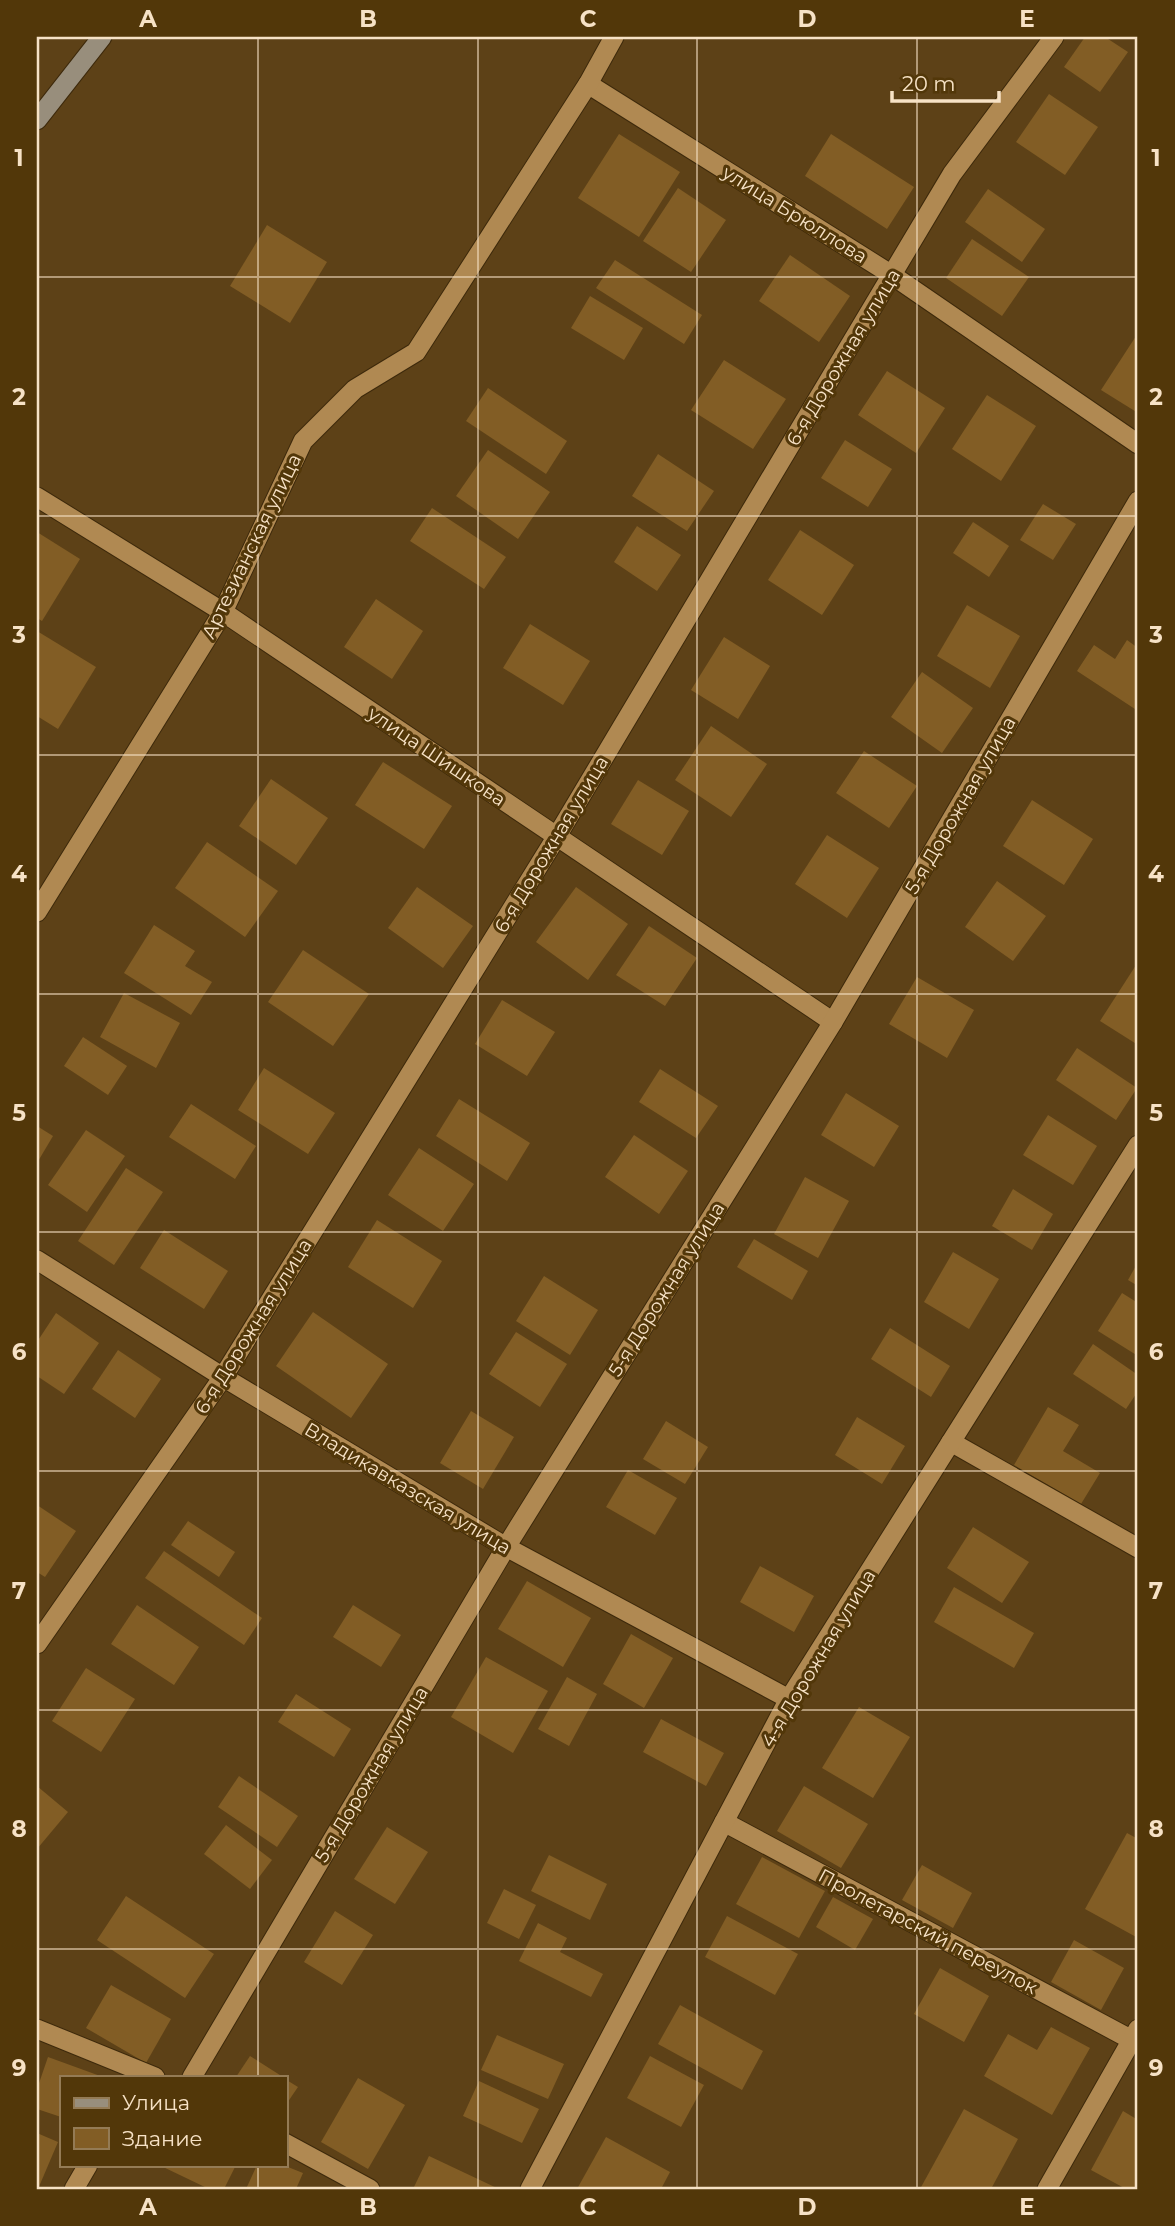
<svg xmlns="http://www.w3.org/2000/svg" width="1175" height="2226" font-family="Montserrat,sans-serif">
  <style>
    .building { fill: #825d25 }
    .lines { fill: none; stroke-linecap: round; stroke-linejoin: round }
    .minor-casing { stroke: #3d290b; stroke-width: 21 }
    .secondary-casing { stroke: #3d290b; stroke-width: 21 }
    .minor { stroke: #b08952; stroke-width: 19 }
    .secondary { stroke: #988e7c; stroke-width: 19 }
    .grid { fill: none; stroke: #f7e2c6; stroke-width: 2; stroke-opacity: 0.55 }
    .labels { text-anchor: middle; stroke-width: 6; stroke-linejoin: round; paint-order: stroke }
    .street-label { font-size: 19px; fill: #f7e2c6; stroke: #523709 }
    .neatline { fill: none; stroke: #f7e2c6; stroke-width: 2.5 }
    .grid-label { font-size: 23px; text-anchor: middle; font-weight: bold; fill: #f7e2c6 }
  </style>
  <rect width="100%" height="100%" fill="#5d4117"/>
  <g class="building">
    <path d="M 1085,37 L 1105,37 L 1128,52 L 1100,92 L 1064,67 Z"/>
    <path d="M 1049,94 L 1098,127 L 1065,175 L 1016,142 Z"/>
    <path d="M 619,134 L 680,172 L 639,237 L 578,198 Z"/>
    <path d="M 831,134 L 914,187 L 887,229 L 805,176 Z"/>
    <path d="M 678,188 L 726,220 L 691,272 L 643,241 Z"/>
    <path d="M 988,189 L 1045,229 L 1022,262 L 965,222 Z"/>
    <path d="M 267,225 L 327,262 L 290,323 L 230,286 Z"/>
    <path d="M 972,239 L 1029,277 L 1002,316 L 946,278 Z"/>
    <path d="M 790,255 L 850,296 L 819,342 L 759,301 Z"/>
    <path d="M 615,260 L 702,315 L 684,344 L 596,288 Z"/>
    <path d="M 590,296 L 643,328 L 624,360 L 571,328 Z"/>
    <path d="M 1138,333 L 1138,413 L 1101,390 Z"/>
    <path d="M 724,360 L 786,399 L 753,449 L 691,410 Z"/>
    <path d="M 887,371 L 945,408 L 916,453 L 858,415 Z"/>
    <path d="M 488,388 L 567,441 L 546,474 L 466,421 Z"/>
    <path d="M 987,395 L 1036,426 L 1001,481 L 952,449 Z"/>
    <path d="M 845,440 L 892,469 L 868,507 L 821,478 Z"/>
    <path d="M 488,450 L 550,492 L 518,539 L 456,496 Z"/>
    <path d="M 658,454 L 714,491 L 687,531 L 632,496 Z"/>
    <path d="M 1043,504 L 1076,524 L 1053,560 L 1020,540 Z"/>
    <path d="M 432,508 L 506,557 L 484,589 L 410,541 Z"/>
    <path d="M 973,522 L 1009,546 L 989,577 L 953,553 Z"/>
    <path d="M 637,526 L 681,555 L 657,591 L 614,562 Z"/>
    <path d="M 800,530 L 854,565 L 822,615 L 768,580 Z"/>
    <path d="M 37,532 L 80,559 L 42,621 L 37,618 Z"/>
    <path d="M 376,599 L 423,631 L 392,679 L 344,647 Z"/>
    <path d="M 967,605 L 1020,636 L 990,688 L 937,656 Z"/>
    <path d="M 530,624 L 590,661 L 563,705 L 503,668 Z"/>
    <path d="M 37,631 L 96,667 L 58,729 L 37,716 Z"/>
    <path d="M 724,637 L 770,666 L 738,719 L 691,690 Z"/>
    <path d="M 1127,640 L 1138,648 L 1138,711 L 1077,671 L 1094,645 L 1115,659 Z"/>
    <path d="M 922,672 L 973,708 L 942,753 L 891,717 Z"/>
    <path d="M 711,726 L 767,764 L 731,817 L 675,780 Z"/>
    <path d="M 864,751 L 917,786 L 889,828 L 836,793 Z"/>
    <path d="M 383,762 L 452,806 L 424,849 L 355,805 Z"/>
    <path d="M 271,779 L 328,818 L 296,865 L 239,826 Z"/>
    <path d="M 638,780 L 689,811 L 662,855 L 611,824 Z"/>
    <path d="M 1032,800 L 1093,839 L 1064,885 L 1003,846 Z"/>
    <path d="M 827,835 L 879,868 L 847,918 L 795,884 Z"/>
    <path d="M 207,842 L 278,891 L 245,937 L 175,888 Z"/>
    <path d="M 997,881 L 1046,916 L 1013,961 L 965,927 Z"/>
    <path d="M 417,887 L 473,926 L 443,968 L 388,928 Z"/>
    <path d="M 576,887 L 628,924 L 588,980 L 536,942 Z"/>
    <path d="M 154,925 L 195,951 L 185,966 L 212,982 L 191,1015 L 124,973 Z"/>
    <path d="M 649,926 L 697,958 L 665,1006 L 616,975 Z"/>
    <path d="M 303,950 L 369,994 L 333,1046 L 268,1002 Z"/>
    <path d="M 1138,962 L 1138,1045 L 1100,1021 Z"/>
    <path d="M 917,977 L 974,1010 L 947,1058 L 889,1024 Z"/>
    <path d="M 124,993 L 180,1023 L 156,1068 L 100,1037 Z"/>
    <path d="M 502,1000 L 555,1032 L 527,1076 L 475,1044 Z"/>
    <path d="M 83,1037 L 127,1066 L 108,1095 L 64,1066 Z"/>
    <path d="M 1077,1048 L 1137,1088 L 1116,1120 L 1056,1080 Z"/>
    <path d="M 264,1068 L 335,1113 L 308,1154 L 238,1110 Z"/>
    <path d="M 660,1069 L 718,1106 L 696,1138 L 639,1102 Z"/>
    <path d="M 846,1093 L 899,1126 L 874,1167 L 821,1135 Z"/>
    <path d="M 459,1099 L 530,1143 L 507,1181 L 436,1136 Z"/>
    <path d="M 191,1104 L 256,1146 L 235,1179 L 169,1137 Z"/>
    <path d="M 1048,1115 L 1097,1146 L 1073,1185 L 1023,1155 Z"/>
    <path d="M 37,1126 L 53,1136 L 37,1163 Z"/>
    <path d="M 86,1130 L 125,1156 L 87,1212 L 48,1185 Z"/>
    <path d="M 634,1135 L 688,1171 L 659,1214 L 605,1177 Z"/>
    <path d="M 419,1148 L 474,1184 L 443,1231 L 388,1195 Z"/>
    <path d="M 126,1168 L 163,1192 L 114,1265 L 78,1241 Z"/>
    <path d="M 805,1177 L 849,1201 L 818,1258 L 774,1234 Z"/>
    <path d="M 1013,1189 L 1053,1214 L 1032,1250 L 992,1226 Z"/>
    <path d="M 377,1220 L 442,1261 L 413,1308 L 348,1267 Z"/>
    <path d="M 164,1230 L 228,1271 L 204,1309 L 140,1268 Z"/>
    <path d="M 754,1239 L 808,1271 L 792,1300 L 737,1267 Z"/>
    <path d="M 953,1252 L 999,1279 L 969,1329 L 924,1302 Z"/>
    <path d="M 1138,1262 L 1138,1286 L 1128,1280 Z"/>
    <path d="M 544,1276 L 598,1310 L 570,1355 L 516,1321 Z"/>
    <path d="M 1122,1293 L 1138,1303 L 1138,1356 L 1098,1331 Z"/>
    <path d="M 313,1312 L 388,1364 L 351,1418 L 276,1366 Z"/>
    <path d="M 56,1313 L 99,1343 L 64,1394 L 37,1376 L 37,1342 Z"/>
    <path d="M 890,1328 L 950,1366 L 931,1397 L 871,1359 Z"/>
    <path d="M 516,1332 L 567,1364 L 540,1407 L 489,1374 Z"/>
    <path d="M 1093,1344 L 1138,1375 L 1138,1391 L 1126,1409 L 1073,1374 Z"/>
    <path d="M 118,1350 L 161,1379 L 135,1418 L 92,1389 Z"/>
    <path d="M 1048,1407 L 1079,1425 L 1063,1451 L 1100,1473 L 1081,1504 L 1014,1465 Z"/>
    <path d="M 471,1411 L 514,1437 L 483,1489 L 440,1463 Z"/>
    <path d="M 857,1417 L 905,1446 L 882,1484 L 835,1455 Z"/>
    <path d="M 666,1421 L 708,1447 L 685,1484 L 643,1459 Z"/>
    <path d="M 628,1470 L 677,1498 L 655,1535 L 606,1507 Z"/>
    <path d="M 37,1505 L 76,1531 L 45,1577 L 37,1572 Z"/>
    <path d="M 188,1521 L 235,1552 L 219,1577 L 171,1545 Z"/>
    <path d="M 973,1527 L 1029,1562 L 1002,1603 L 947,1568 Z"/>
    <path d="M 164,1551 L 262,1618 L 244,1645 L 145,1578 Z"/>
    <path d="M 760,1566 L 814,1596 L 794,1632 L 740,1602 Z"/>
    <path d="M 527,1581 L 591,1618 L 563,1667 L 498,1629 Z"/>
    <path d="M 954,1587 L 1034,1633 L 1014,1668 L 934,1622 Z"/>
    <path d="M 137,1605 L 199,1647 L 174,1685 L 111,1644 Z"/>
    <path d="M 353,1605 L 401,1635 L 381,1667 L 333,1637 Z"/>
    <path d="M 631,1634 L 673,1658 L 644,1708 L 603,1684 Z"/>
    <path d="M 486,1657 L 548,1691 L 513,1753 L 451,1717 Z"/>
    <path d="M 86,1668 L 135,1699 L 101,1752 L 52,1721 Z"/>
    <path d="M 567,1677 L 597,1694 L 569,1746 L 538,1729 Z"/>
    <path d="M 296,1694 L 351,1729 L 334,1757 L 278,1722 Z"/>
    <path d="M 859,1707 L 910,1737 L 873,1798 L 822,1768 Z"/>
    <path d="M 661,1719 L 724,1753 L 706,1786 L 643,1752 Z"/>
    <path d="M 239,1776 L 298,1816 L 277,1847 L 218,1807 Z"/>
    <path d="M 37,1786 L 68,1812 L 37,1849 Z"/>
    <path d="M 804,1786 L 868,1824 L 841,1868 L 777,1831 Z"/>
    <path d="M 226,1825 L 272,1860 L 250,1889 L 204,1854 Z"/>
    <path d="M 387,1827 L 428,1852 L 395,1904 L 354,1879 Z"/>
    <path d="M 1127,1833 L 1138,1839 L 1138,1938 L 1085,1909 Z"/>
    <path d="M 549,1855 L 607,1884 L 590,1920 L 531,1891 Z"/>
    <path d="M 762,1857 L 825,1891 L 799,1938 L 736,1904 Z"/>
    <path d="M 922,1865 L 972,1893 L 953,1928 L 902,1900 Z"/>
    <path d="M 504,1889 L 536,1905 L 519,1939 L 487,1923 Z"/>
    <path d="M 126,1896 L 214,1954 L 185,1998 L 97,1940 Z"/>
    <path d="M 833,1897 L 873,1919 L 855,1950 L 816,1927 Z"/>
    <path d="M 335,1911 L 373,1935 L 342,1985 L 304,1962 Z"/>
    <path d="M 727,1916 L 798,1954 L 775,1995 L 705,1957 Z"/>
    <path d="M 538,1923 L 567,1938 L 560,1952 L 603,1974 L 591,1997 L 519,1961 Z"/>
    <path d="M 1074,1940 L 1124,1968 L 1101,2010 L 1051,1982 Z"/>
    <path d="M 940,1968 L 989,1996 L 964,2042 L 914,2014 Z"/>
    <path d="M 111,1985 L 171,2019 L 146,2063 L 86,2028 Z"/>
    <path d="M 680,2005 L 763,2051 L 742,2090 L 658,2044 Z"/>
    <path d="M 1051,2027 L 1090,2048 L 1052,2115 L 984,2076 L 1008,2034 L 1037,2050 Z"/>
    <path d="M 497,2035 L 564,2064 L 548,2099 L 481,2070 Z"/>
    <path d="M 250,2056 L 283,2077 L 236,2077 Z"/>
    <path d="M 650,2056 L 704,2085 L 681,2127 L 627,2098 Z"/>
    <path d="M 48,2057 L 103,2077 L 61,2077 L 61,2117 L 37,2109 L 37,2089 Z"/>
    <path d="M 358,2078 L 405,2105 L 368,2169 L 321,2142 Z"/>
    <path d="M 285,2079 L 298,2087 L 285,2106 Z"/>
    <path d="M 479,2081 L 539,2109 L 522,2143 L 463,2116 Z"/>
    <path d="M 964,2109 L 1018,2139 L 991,2189 L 920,2189 Z"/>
    <path d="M 1123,2111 L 1138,2120 L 1138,2189 L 1126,2189 L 1091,2170 Z"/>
    <path d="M 37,2133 L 58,2142 L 38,2189 L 37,2189 Z"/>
    <path d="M 606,2137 L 670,2172 L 661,2189 L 577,2189 Z"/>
    <path d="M 429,2156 L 499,2189 L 413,2189 Z"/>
    <path d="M 159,2165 L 236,2165 L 224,2189 L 209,2189 Z"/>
    <path d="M 257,2165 L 283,2165 L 303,2173 L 296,2189 L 246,2189 Z"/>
  </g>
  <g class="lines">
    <defs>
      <g id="minor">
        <path d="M 588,84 L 892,275 L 1138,444"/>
        <path d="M 37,497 L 223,612 L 833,1022"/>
        <path d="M 37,912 L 223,612 L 303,441 L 355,389 L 416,352 L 588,84 L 614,37"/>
        <path d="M 37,1260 L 223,1377 L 506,1547 L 789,1699"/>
        <path d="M 951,1442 L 1138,1548"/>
        <path d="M 37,1644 L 223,1377 L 557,836 L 952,174 L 1054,37"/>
        <path d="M 724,1822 L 1132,2040"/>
        <path d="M 37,2029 L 155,2077"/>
        <path d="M 192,2077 L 506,1547 L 833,1022 L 1138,501"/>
        <path d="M 285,2143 L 370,2189"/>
        <path d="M 74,2189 L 88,2165"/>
        <path d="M 530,2189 L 789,1699 L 1138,1145"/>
        <path d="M 1047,2189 L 1138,2029"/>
      </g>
      <path id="secondary" d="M 37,120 L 102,37"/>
    </defs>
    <use href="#minor" class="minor-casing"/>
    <use href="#secondary" class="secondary-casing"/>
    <use href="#minor" class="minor"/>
    <use href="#secondary" class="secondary"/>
  </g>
  <path class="grid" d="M 258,37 L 258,2077M 478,37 L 478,2189M 697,37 L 697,2189M 917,37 L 917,2189M 37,277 L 1138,277M 37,516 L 1138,516M 37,755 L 1138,755M 37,994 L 1138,994M 37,1232 L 1138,1232M 37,1471 L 1138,1471M 37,1710 L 1138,1710M 37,1949 L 1138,1949M 258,2165 L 258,2189"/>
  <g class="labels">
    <g class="street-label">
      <text transform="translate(795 214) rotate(32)" y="7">улица Брюллова</text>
      <text transform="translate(843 357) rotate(-59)" y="7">6-я Дорожная улица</text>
      <text transform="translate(251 546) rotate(-64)" y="7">Артезианская улица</text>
      <text transform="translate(437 756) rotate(34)" y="7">улица Шишкова</text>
      <text transform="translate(960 805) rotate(-60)" y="7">5-я Дорожная улица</text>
      <text transform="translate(551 844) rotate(-59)" y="7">6-я Дорожная улица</text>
      <text transform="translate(666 1289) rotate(-58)" y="7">5-я Дорожная улица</text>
      <text transform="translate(253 1326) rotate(-58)" y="7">6-я Дорожная улица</text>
      <text transform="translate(408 1488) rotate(31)" y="7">Владикавказская улица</text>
      <text transform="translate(818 1658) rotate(-59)" y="7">4-я Дорожная улица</text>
      <text transform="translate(371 1774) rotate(-59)" y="7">5-я Дорожная улица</text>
      <text transform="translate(928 1931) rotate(28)" y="7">Пролетарский переулок</text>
    </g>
  </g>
  <rect width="1175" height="2226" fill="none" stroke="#523709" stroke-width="77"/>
  <rect x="60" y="2076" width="228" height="91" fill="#523709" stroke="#947b55" stroke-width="2"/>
  <rect x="74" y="2098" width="35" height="10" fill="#988e7c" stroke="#947b55" stroke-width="2"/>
  <text x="122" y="2110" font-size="21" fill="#f7e2c6">Улица</text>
  <rect x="74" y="2128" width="35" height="21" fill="#825d25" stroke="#947b55" stroke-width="2"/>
  <text x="122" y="2146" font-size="21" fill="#f7e2c6">Здание</text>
  <path d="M892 91v10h107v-10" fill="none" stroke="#f7e2c6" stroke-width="3.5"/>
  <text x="902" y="91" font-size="21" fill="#f7e2c6" stroke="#523709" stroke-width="5" paint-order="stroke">20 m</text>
  <rect x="38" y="38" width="1098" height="2150" class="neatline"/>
  <g class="grid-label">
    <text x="148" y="27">A</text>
    <text x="368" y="27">B</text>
    <text x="588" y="27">C</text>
    <text x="807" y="27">D</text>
    <text x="1027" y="27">E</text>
    <text x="19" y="166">1</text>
    <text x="1156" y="166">1</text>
    <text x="19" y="405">2</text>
    <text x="1156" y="405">2</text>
    <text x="19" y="643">3</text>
    <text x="1156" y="643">3</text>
    <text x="19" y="882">4</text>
    <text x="1156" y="882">4</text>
    <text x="19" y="1121">5</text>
    <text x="1156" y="1121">5</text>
    <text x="19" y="1360">6</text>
    <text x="1156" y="1360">6</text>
    <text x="19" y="1599">7</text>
    <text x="1156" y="1599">7</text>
    <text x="19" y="1837">8</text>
    <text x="1156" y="1837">8</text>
    <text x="19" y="2076">9</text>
    <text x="1156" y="2076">9</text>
    <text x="148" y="2215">A</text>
    <text x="368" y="2215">B</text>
    <text x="588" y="2215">C</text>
    <text x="807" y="2215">D</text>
    <text x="1027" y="2215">E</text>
  </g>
</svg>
